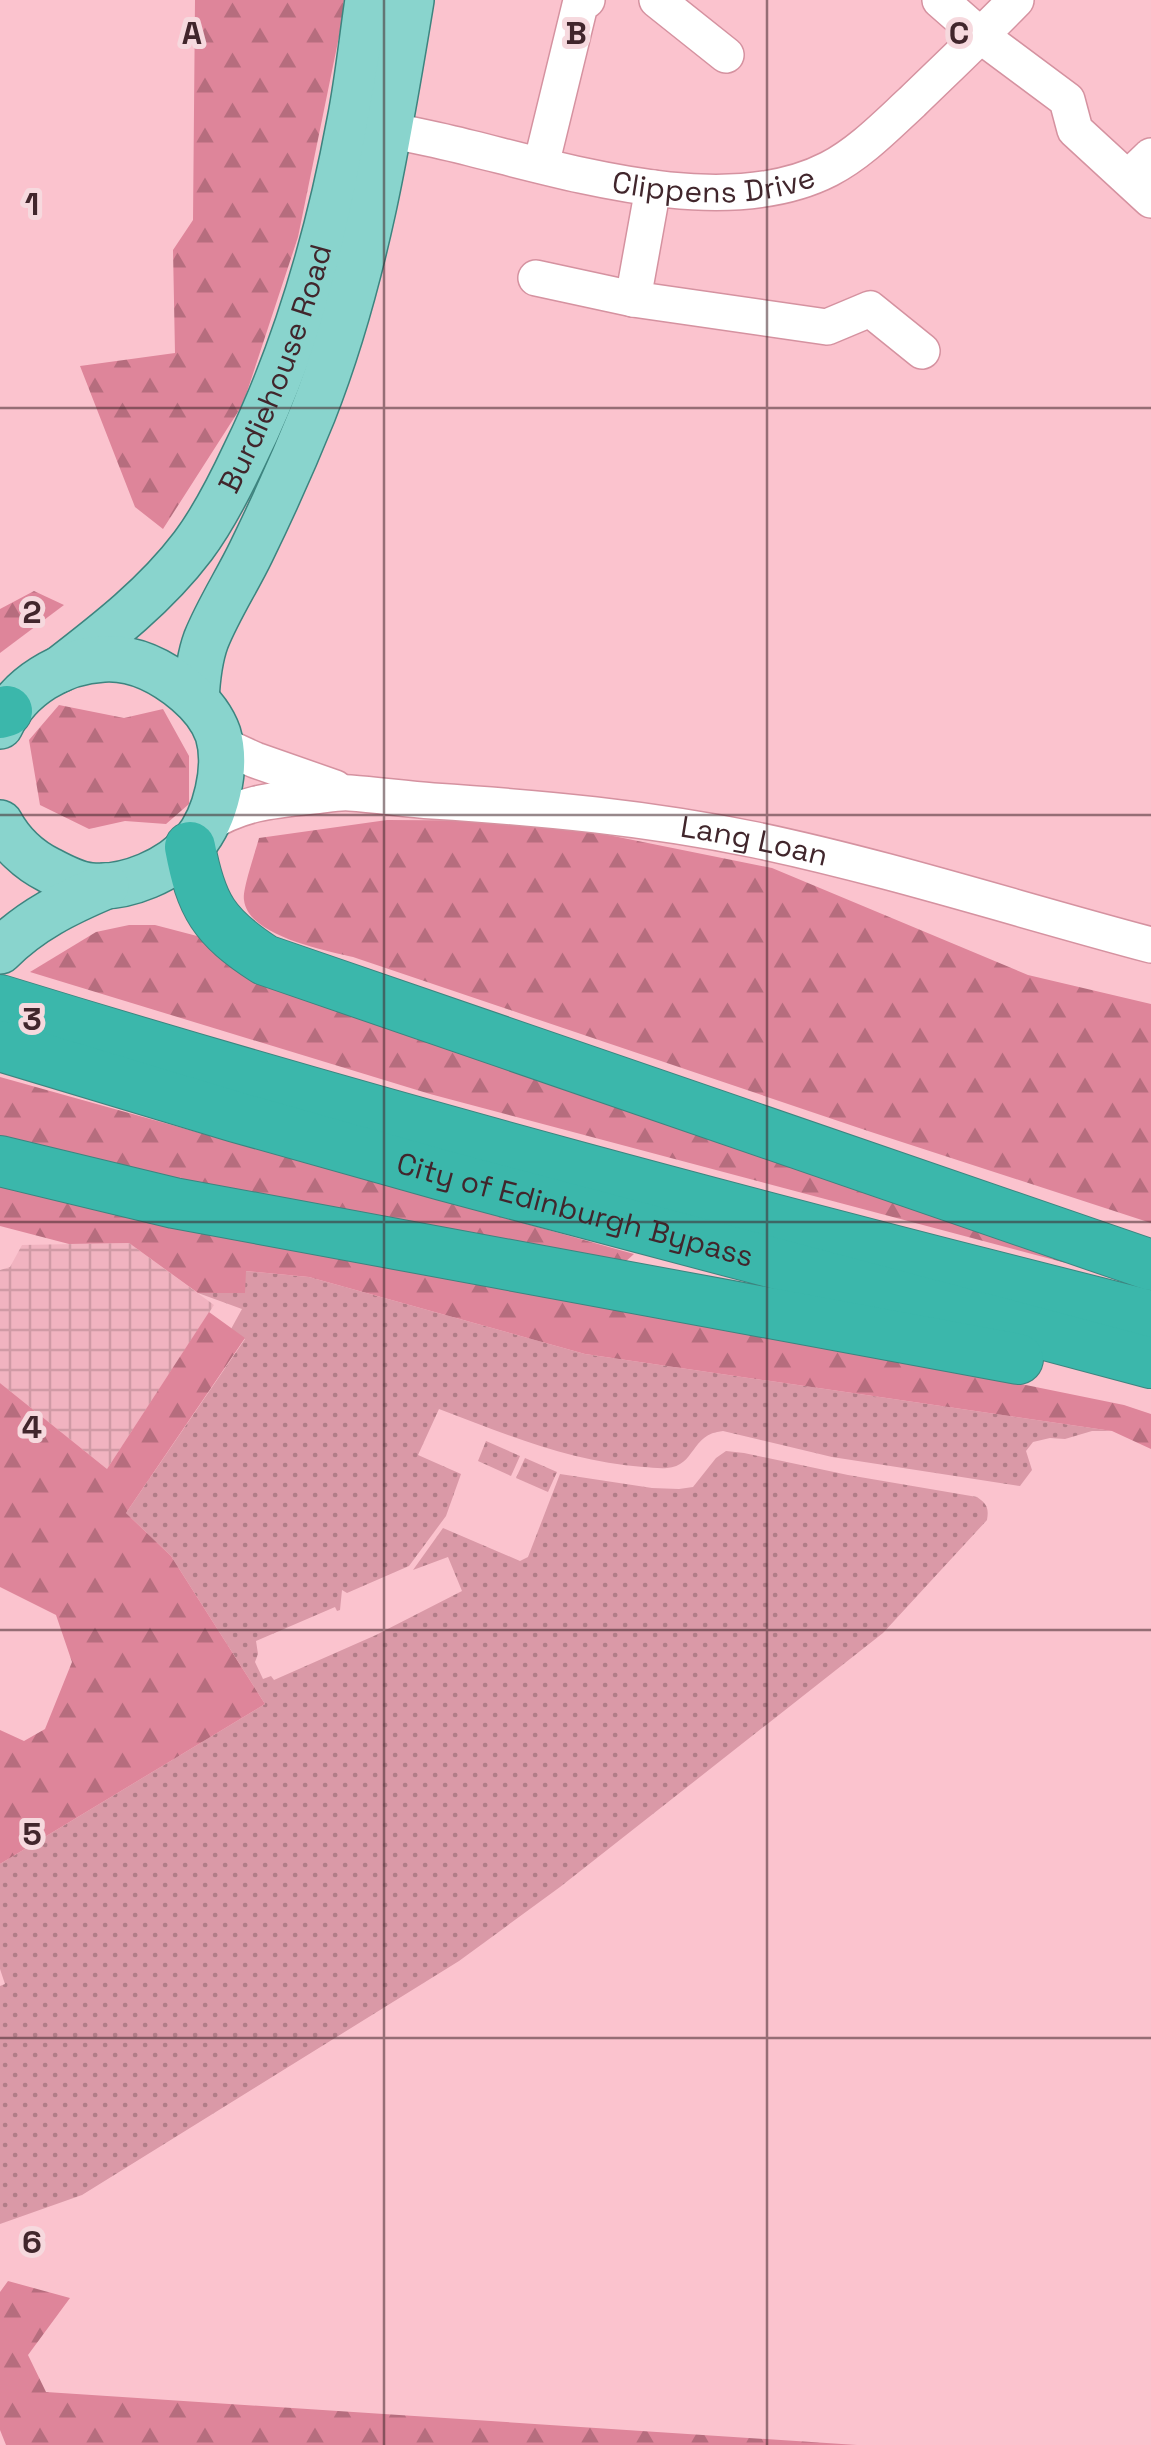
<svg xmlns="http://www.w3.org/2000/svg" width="1151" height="2445" font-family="'Space Grotesk',sans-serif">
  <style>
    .industrial { fill: url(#industrial-grid) }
    .grass { fill: url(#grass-dots) }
    .forest { fill: url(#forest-firs) }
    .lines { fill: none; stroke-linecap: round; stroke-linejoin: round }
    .minor-casing { stroke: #d592a0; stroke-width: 38 }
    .major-casing { stroke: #3d847f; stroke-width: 48 }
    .highway-casing { stroke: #3d847f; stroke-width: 52 }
    .minor { stroke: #fff; stroke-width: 35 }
    .major { stroke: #89d4cd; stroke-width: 45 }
    .highway { stroke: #3bb7ab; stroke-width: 50 }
    .grid { fill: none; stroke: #41262c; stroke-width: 2.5; stroke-opacity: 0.55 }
    .labels { text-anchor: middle; stroke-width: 10; stroke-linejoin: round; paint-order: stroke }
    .street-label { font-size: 30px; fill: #41262c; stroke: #f6d9de }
    .grid-label { font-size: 32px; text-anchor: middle; font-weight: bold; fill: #41262c; stroke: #f6d9de; stroke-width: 10; stroke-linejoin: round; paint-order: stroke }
  </style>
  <defs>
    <pattern id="industrial-grid" width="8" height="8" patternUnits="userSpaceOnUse" patternTransform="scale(2.5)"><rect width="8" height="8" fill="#f1b3c0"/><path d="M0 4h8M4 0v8" fill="none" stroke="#d09aa5"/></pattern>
    <pattern id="grass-dots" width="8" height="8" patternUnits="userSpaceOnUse" patternTransform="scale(2.5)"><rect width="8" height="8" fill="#da99a7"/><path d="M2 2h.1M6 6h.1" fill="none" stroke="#b27d88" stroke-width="1.8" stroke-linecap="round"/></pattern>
    <pattern id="forest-firs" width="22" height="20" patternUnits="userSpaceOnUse" patternTransform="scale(2.5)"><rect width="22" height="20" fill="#de859a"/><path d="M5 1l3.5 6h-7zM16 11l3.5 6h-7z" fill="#b66d7e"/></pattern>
  </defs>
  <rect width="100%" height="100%" fill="#fbc3ce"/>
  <path class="industrial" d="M 129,1243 L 214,1305 L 107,1469 L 0,1383 L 0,1270 L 10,1267 L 22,1245 Z"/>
  <g class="grass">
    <path d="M 245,1271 L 309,1277 L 585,1354 L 1112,1431 L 1092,1431 L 1065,1439 L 1050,1438 L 1033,1442 L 1026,1451 L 1032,1470 L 1020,1486 L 832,1457 L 723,1431 C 690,1434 696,1466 667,1468 C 659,1469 651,1467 643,1467 C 572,1462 505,1434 439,1409 L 418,1455 L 461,1474 L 446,1516 L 409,1566 L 347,1593 L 342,1590 L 340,1610 L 337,1611 L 335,1607 L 256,1641 L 258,1654 L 255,1662 L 263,1679 L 271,1676 L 274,1680 L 376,1635 L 462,1591 L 448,1557 L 413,1570 L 443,1528 L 520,1561 L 528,1557 L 560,1474 L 652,1488 L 679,1489 L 693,1487 L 716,1458 L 726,1451 L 744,1453 L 848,1475 L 977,1497 C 987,1504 989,1508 987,1520 L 883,1633 L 560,1887 L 459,1961 L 82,2195 L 0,2224 L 0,1986 L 5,1984 L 0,1969 L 0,1864 L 265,1704 L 171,1556 L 126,1513 L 245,1339 L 231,1329 L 242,1309 L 198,1293 L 245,1293 Z"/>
    <path d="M 486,1441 L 520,1456 L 511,1476 L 478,1461 Z"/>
    <path d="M 525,1458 L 557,1472 L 548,1492 L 516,1478 Z"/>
  </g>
  <g class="forest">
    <path d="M 195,0 L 344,0 L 343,17 L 298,237 L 243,404 L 163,529 L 135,507 L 80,366 L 175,353 L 173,250 L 193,220 Z"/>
    <path d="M 34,591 L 64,605 L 0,653 L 0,609 Z"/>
    <path d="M 59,705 L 124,718 L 163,709 L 189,756 L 189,804 L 166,824 L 125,821 L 89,829 L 40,805 L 29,740 Z"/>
    <path d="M 387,820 L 539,821 L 772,868 L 1028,975 L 1151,1004 L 1151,1223 L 868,1131 L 353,957 C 325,950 248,936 244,900 C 242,890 256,850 259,838 Z"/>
    <path d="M 129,925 L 155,925 L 220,942 L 1070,1250 L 1066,1263 L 430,1094 L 30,972 L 96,932 Z"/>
    <path d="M 0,1077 L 634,1254 L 624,1263 L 261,1199 L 0,1142 Z"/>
    <path d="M 0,1176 L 1124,1405 L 1151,1414 L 1151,1449 L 1112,1431 L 585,1354 L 309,1277 L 246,1271 L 245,1293 L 198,1293 L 129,1243 L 69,1244 L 0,1226 Z"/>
    <path d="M 209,1312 L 245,1338 L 126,1513 L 171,1556 L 265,1704 L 0,1864 L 0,1730 L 24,1741 L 45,1729 L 72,1662 L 56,1615 L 0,1587 L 0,1383 L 107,1469 Z"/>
    <path d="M 8,2281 L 70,2298 L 28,2355 L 46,2392 L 857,2445 L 6,2445 L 0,2430 L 0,2292 Z"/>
  </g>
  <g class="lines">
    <defs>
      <g id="minor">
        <path d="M 657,0 L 726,55"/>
        <path d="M 940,0 L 981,36 L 1067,100 L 1075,130 L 1151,200"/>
        <path id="s1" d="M 366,125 C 401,133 436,139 470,148 C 575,174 728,221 829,169 C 860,153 887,125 912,102 C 947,68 982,35 1016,0"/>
        <path d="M 541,165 L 580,5 L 587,0"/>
        <path d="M 1128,178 L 1151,156"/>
        <path d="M 536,278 L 633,299 L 827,327 L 870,309 L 922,351"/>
        <path d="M 633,299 L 653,188"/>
        <path d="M 220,744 L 255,760 L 335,788"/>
        <path id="s2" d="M 205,826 C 239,803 273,800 313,796 C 325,795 338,792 350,793 C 378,795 405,799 433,801 C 542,808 649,818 756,840 C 889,868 1019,910 1151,945"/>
      </g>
      <g id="major">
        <path id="s3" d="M 59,670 C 107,633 156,595 193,546 C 214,518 230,486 245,454 C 296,350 329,234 350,121 C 358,81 362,40 368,0"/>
        <path d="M 196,700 C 197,680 199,659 206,640 C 218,610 237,581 251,552 C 273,507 294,460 313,413 C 365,281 388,140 411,0"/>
        <path d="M 0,726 C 19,686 61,661 104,659 C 135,657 163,672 187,692 C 200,703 212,717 218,734 C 228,767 216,817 194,843 C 171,870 127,889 91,886 C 77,885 62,877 49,870 C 29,860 11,843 0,823"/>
        <path d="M 0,951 C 31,920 66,903 106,886"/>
      </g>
      <g id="highway">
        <path d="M 0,713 L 7,711"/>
        <path d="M 190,847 C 201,906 214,927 265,960 L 1151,1265"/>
        <path d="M 0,1000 C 380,1117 765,1219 1151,1316"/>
        <path id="s4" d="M 0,1046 L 236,1117 L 442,1175 L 1151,1363"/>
        <path d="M 0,1161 L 174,1203 L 1018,1359"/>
      </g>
    </defs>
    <use href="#minor" class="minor-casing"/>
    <use href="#major" class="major-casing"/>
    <use href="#highway" class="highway-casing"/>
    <use href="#minor" class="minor"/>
    <use href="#major" class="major"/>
    <use href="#highway" class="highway"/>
  </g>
  <path class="grid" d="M 384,0 L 384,2445M 767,0 L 767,2445M 0,408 L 1151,408M 0,815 L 1151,815M 0,1222 L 1151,1222M 0,1630 L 1151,1630M 0,2038 L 1151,2038"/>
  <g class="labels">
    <g class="street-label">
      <text dy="10" stroke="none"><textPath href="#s1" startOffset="355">Clippens Drive</textPath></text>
      <text dy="10" stroke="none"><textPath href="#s3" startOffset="380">Burdiehouse Road</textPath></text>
      <text dy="10" stroke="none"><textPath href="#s2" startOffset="558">Lang Loan</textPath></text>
      <text dy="10" stroke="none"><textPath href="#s4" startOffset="598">City of Edinburgh Bypass</textPath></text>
    </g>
  </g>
  <g class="grid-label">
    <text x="192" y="44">A</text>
    <text x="576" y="44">B</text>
    <text x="959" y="44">C</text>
    <text x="32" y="215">1</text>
    <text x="32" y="623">2</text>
    <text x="32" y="1030">3</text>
    <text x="32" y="1438">4</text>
    <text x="32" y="1845">5</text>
    <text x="32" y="2253">6</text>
  </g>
</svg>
